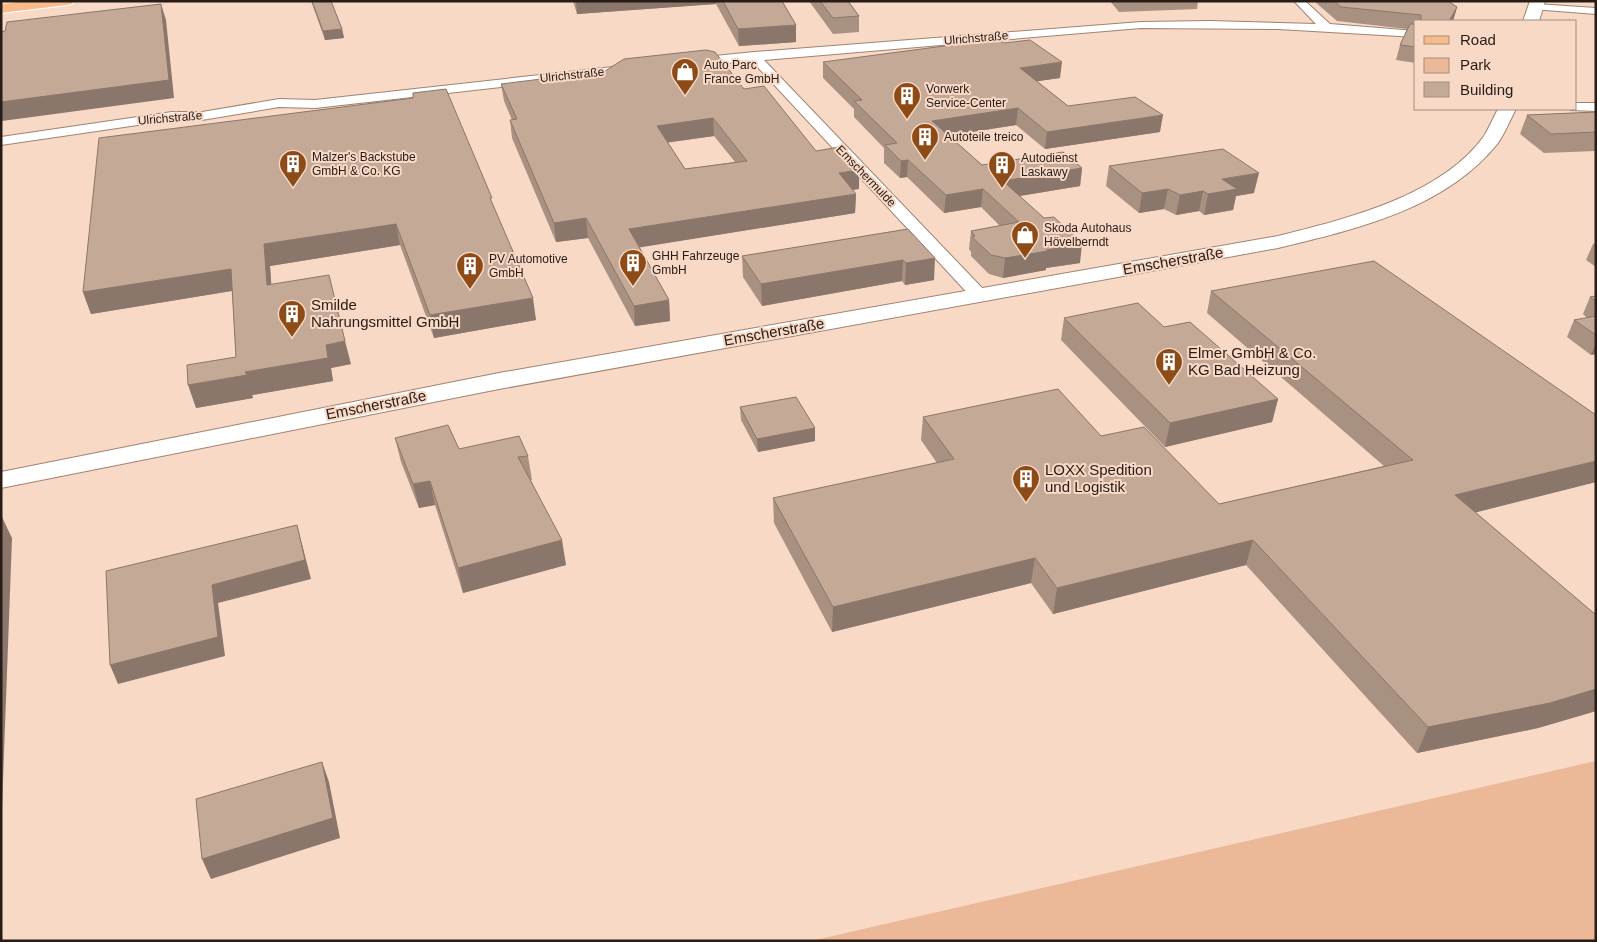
<svg xmlns="http://www.w3.org/2000/svg" width="1597" height="942" font-family="Arial,sans-serif">
  <style>
    .green { fill: #ebb898 }
    .lines { fill: none; stroke-linecap: round; stroke-linejoin: round }
    .street-casing { stroke: #9f8372; stroke-width: 2 }
    .secondary-casing { stroke: #9f8372; stroke-width: 2 }
    .primary-casing { stroke: #fff; stroke-width: 2 }
    .street { fill: #fff; fill-rule: evenodd }
    .secondary { fill: #fff; fill-rule: evenodd }
    .primary { fill: #fabb8b; fill-rule: evenodd }
    .wall { fill: #a99182; fill-rule: evenodd }
    .shaded-wall { fill: #8a766a }
    .building { fill: #c5a997; stroke: #8a766a; fill-rule: evenodd }
    .labels { text-anchor: middle; stroke-width: 4; stroke-linejoin: round; paint-order: stroke }
    .far-street-label { font-size: 12px; fill: #271c16; stroke: #f7d9c6 }
    .far-poi-label { font-size: 12px; fill: #271c16; stroke: #f7d9c6; text-anchor: start }
    .street-label { font-size: 15px; fill: #271c16; stroke: #f7d9c6 }
    .poi-label { font-size: 15px; fill: #271c16; stroke: #f7d9c6; text-anchor: start }
  </style>
  <rect width="100%" height="100%" fill="#f7d9c6"/>
  <path class="green" d="M 1596,761 L 1596,941 L 811,941 Z"/>
  <g class="lines">
    <defs>
      <g id="street">
        <path d="M 1294,1 L 1305,1 L 1330,24 L 1416,31 L 1416,37 L 1278,29 L 1141,28 L 764,60 L 985,291 L 987,295 L 985,299 L 973,299 L 752,61 L 695,66 L 689,62 L 695,58 L 754,52 L 1141,22 L 1210,21 L 1316,24 Z"/>
        <path d="M 1536,4 L 1596,8 L 1596,14 L 1532,9 L 1531,7 Z"/>
        <path d="M 631,65 L 635,66 L 637,69 L 635,72 L 315,108 L 279,107 L 202,120 L 172,120 L 1,145 L 1,137 L 172,112 L 202,112 L 279,99 L 315,100 Z"/>
        <path d="M 1576,103 L 1596,103 L 1596,111 L 1571,110 L 1576,109 Z"/>
      </g>
      <g id="secondary">
        <path d="M 1530,1 L 1545,1 L 1539,21 L 1523,21 Z"/>
        <path d="M 1498,109 L 1516,109 C 1510,120 1505,133 1498,143 C 1445,209 1357,229 1278,248 L 499,389 L 1,488 L 1,472 L 499,373 L 1278,236 C 1346,219 1441,196 1484,136 C 1489,128 1493,118 1498,109 Z"/>
      </g>
      <path id="primary" d="M 28,1 L 74,1 L 72,4 L 67,5 L 1,13 L 1,4 Z"/>
    </defs>
    <use href="#street" class="street-casing"/>
    <use href="#secondary" class="secondary-casing"/>
    <use href="#primary" class="primary-casing"/>
    <use href="#street" class="street"/>
    <use href="#secondary" class="secondary"/>
    <use href="#primary" class="primary"/>
  </g>
  <g class="wall">
    <path d="M 311,1 L 331,1 L 342,29 L 344,38 L 325,40 Z"/>
    <path d="M 573,1 L 782,1 L 796,42 L 739,46 L 716,4 L 577,14 Z"/>
    <path d="M 809,1 L 848,1 L 859,16 L 859,32 L 833,34 Z"/>
    <path d="M 1110,1 L 1198,1 L 1197,9 L 1119,12 Z"/>
    <path d="M 1314,1 L 1448,1 L 1457,7 L 1453,21 L 1416,21 L 1416,63 L 1396,60 L 1400,45 L 1407,29 L 1337,21 Z"/>
    <path d="M 823,62 L 1060,78 L 1037,81 L 1068,106 L 1160,132 L 1045,149 L 1016,125 L 949,136 L 982,165 L 1082,168 L 1080,186 L 1020,196 L 1080,263 L 1046,268 L 1046,270 L 1003,278 L 989,274 L 971,256 L 971,252 L 969,249 L 971,231 L 1000,226 L 981,207 L 944,213 L 907,177 L 900,178 L 884,163 L 884,148 L 854,117 L 854,109 L 823,78 Z"/>
    <path d="M 501,84 L 744,89 L 859,189 L 852,190 L 856,194 L 855,213 L 639,247 L 669,300 L 670,321 L 635,326 L 588,238 L 556,242 L 512,138 L 510,120 L 512,120 L 504,101 ZM 714,136 L 735,162 L 685,169 L 667,142 Z"/>
    <path d="M 413,98 L 493,207 L 536,320 L 434,338 L 400,245 L 270,266 L 271,284 L 351,364 L 331,368 L 333,381 L 252,395 L 253,398 L 196,408 L 236,357 L 232,291 L 91,314 L 83,292 Z"/>
    <path d="M 1596,112 L 1596,151 L 1544,153 L 1520,134 L 1527,115 Z"/>
    <path d="M 1109,166 L 1254,193 L 1236,196 L 1233,210 L 1204,215 L 1199,211 L 1176,215 L 1164,209 L 1139,213 L 1106,186 Z"/>
    <path d="M 908,229 L 934,280 L 905,285 L 902,281 L 762,306 L 743,277 L 742,256 Z"/>
    <path d="M 1596,243 L 1596,267 L 1586,260 L 1593,244 Z"/>
    <path d="M 1211,291 L 1596,482 L 1475,512 L 1596,615 L 1596,711 L 1538,728 L 1417,753 L 1246,565 L 1053,614 L 1031,583 L 832,632 L 774,523 L 773,498 L 937,463 L 921,440 L 923,417 L 1101,436 L 1219,504 L 1384,466 L 1207,313 Z"/>
    <path d="M 1596,296 L 1596,354 L 1591,355 L 1567,337 L 1574,320 L 1587,318 L 1583,314 L 1590,297 Z"/>
    <path d="M 1064,318 L 1164,327 L 1278,399 L 1272,422 L 1165,447 L 1061,340 Z"/>
    <path d="M 740,407 L 815,441 L 758,452 L 741,420 Z"/>
    <path d="M 395,438 L 459,449 L 528,456 L 532,480 L 531,480 L 566,565 L 463,593 L 435,505 L 419,508 L 401,462 Z"/>
  </g>
  <g class="shaded-wall">
    <path d="M 576,1 L 716,1 L 716,4 L 577,14 Z"/>
    <path d="M 161,4 L 166,20 L 174,98 L 2,121 L 1,118 L 1,93 Z"/>
    <path d="M 1457,7 L 1453,21 L 1449,21 Z"/>
    <path d="M 796,25 L 796,42 L 739,46 L 738,29 Z"/>
    <path d="M 342,29 L 344,38 L 325,40 L 323,31 Z"/>
    <path d="M 1062,62 L 1060,78 L 1019,84 L 1020,68 Z"/>
    <path d="M 1018,108 L 1016,125 L 931,138 L 932,121 Z"/>
    <path d="M 1163,115 L 1160,132 L 1045,149 L 1047,132 Z"/>
    <path d="M 713,118 L 714,136 L 658,144 L 657,126 Z"/>
    <path d="M 908,160 L 907,177 L 900,178 L 901,161 Z"/>
    <path d="M 1082,168 L 1080,186 L 1001,199 L 1003,181 Z"/>
    <path d="M 859,170 L 859,189 L 838,192 L 839,173 Z"/>
    <path d="M 1259,173 L 1254,193 L 1236,196 L 1233,210 L 1204,215 L 1208,194 L 1222,179 Z"/>
    <path d="M 983,189 L 981,207 L 944,213 L 946,195 Z"/>
    <path d="M 1168,189 L 1164,209 L 1139,213 L 1142,193 Z"/>
    <path d="M 1203,191 L 1199,211 L 1176,215 L 1180,195 Z"/>
    <path d="M 856,194 L 855,213 L 630,249 L 629,229 Z"/>
    <path d="M 586,218 L 588,238 L 556,242 L 554,223 Z"/>
    <path d="M 396,224 L 400,245 L 270,266 L 273,307 L 267,285 L 264,244 Z"/>
    <path d="M 1082,244 L 1080,263 L 1046,268 L 1046,270 L 1003,278 L 1005,258 L 1046,250 Z"/>
    <path d="M 935,258 L 934,280 L 905,285 L 906,263 Z"/>
    <path d="M 903,260 L 902,281 L 762,306 L 761,284 Z"/>
    <path d="M 231,269 L 237,290 L 91,314 L 83,292 Z"/>
    <path d="M 533,298 L 536,320 L 434,338 L 430,315 Z"/>
    <path d="M 669,300 L 670,321 L 635,326 L 634,306 Z"/>
    <path d="M 345,341 L 351,364 L 331,368 L 333,381 L 252,395 L 253,398 L 196,408 L 188,385 L 245,372 L 326,345 Z"/>
    <path d="M 1596,343 L 1596,354 L 1591,355 Z"/>
    <path d="M 1278,399 L 1272,422 L 1165,447 L 1170,423 Z"/>
    <path d="M 815,428 L 815,441 L 758,452 L 757,439 Z"/>
    <path d="M 1596,461 L 1596,482 L 1446,520 L 1455,495 Z"/>
    <path d="M 430,481 L 435,505 L 419,508 L 413,484 Z"/>
    <path d="M 1,515 L 12,538 L 1,834 Z"/>
    <path d="M 297,525 L 311,579 L 218,603 L 225,656 L 118,684 L 110,665 L 212,585 Z"/>
    <path d="M 562,540 L 566,565 L 463,593 L 458,568 Z"/>
    <path d="M 1253,540 L 1246,565 L 1053,614 L 1057,588 Z"/>
    <path d="M 1035,558 L 1031,583 L 832,632 L 833,607 Z"/>
    <path d="M 1596,689 L 1596,711 L 1538,728 L 1417,753 L 1428,727 Z"/>
    <path d="M 322,762 L 329,782 L 340,838 L 211,879 L 202,859 Z"/>
  </g>
  <g class="building">
    <path d="M 312,1 L 331,1 L 342,29 L 323,31 Z"/>
    <path d="M 723,1 L 782,1 L 796,25 L 738,29 Z"/>
    <path d="M 820,1 L 848,1 L 859,16 L 833,18 Z"/>
    <path d="M 1334,1 L 1448,1 L 1457,7 L 1449,21 L 1421,21 L 1421,15 L 1341,7 Z"/>
    <path d="M 161,4 L 169,80 L 1,102 L 1,32 L 5,31 L 7,22 Z"/>
    <path d="M 1410,24 L 1416,24 L 1416,47 L 1400,45 Z"/>
    <path d="M 997,39 L 1004,43 L 1030,40 L 1062,62 L 1020,68 L 1068,106 L 1135,97 L 1163,115 L 1047,132 L 1018,108 L 932,121 L 982,165 L 1063,152 L 1082,168 L 1003,181 L 1044,218 L 1054,217 L 1082,244 L 1046,250 L 1048,251 L 1005,258 L 991,255 L 972,237 L 975,236 L 971,231 L 1019,222 L 983,189 L 946,195 L 908,160 L 901,161 L 885,145 L 897,143 L 854,101 L 862,100 L 823,62 Z"/>
    <path d="M 706,50 L 715,52 L 744,89 L 764,86 L 816,151 L 839,147 L 859,170 L 839,173 L 856,194 L 629,229 L 669,300 L 634,306 L 586,218 L 554,223 L 510,120 L 517,119 L 501,84 L 605,71 L 624,59 ZM 713,118 L 747,161 L 685,169 L 657,126 Z"/>
    <path d="M 446,89 L 492,198 L 490,198 L 533,298 L 430,315 L 396,224 L 264,244 L 267,285 L 329,275 L 345,341 L 326,345 L 328,358 L 245,372 L 247,375 L 188,385 L 187,365 L 236,357 L 231,269 L 83,292 L 99,138 L 413,98 L 413,93 Z"/>
    <path d="M 1596,112 L 1596,132 L 1551,134 L 1527,115 Z"/>
    <path d="M 1223,149 L 1259,173 L 1222,179 L 1237,189 L 1208,194 L 1203,191 L 1180,195 L 1168,189 L 1142,193 L 1109,166 Z"/>
    <path d="M 908,229 L 935,258 L 906,263 L 903,260 L 761,284 L 742,256 Z"/>
    <path d="M 1374,261 L 1596,415 L 1596,461 L 1455,495 L 1596,615 L 1596,689 L 1550,703 L 1428,727 L 1253,540 L 1057,588 L 1035,558 L 833,607 L 773,498 L 954,459 L 923,417 L 1058,389 L 1101,436 L 1144,427 L 1219,504 L 1413,460 L 1211,291 Z"/>
    <path d="M 1596,296 L 1596,301 L 1590,297 Z"/>
    <path d="M 1138,303 L 1164,327 L 1190,322 L 1278,399 L 1170,423 L 1064,318 Z"/>
    <path d="M 1596,316 L 1596,335 L 1574,320 Z"/>
    <path d="M 796,397 L 815,428 L 757,439 L 740,407 Z"/>
    <path d="M 448,425 L 459,449 L 519,436 L 528,456 L 518,457 L 562,540 L 458,568 L 430,481 L 413,484 L 395,438 Z"/>
    <path d="M 297,525 L 305,560 L 212,585 L 218,637 L 110,665 L 106,571 Z"/>
    <path d="M 322,762 L 333,818 L 202,859 L 196,799 Z"/>
  </g>
  <defs>
    <symbol id="shop-pin" viewBox="-11 -11 22 30"><path d="M0 17L-7.5 6A9.5 9.5 0 1 1 7.5 6Z" fill="#8c4b17" stroke="#f7d9c6"/><path d="M-5-2.5h2.3a2.7 3.5 0 0 1 5.4 0H5L5.5 6h-11ZM-1.5-2.5h3a1.5 2.3 0 0 0-3 0Z" fill="#fff"/></symbol>
    <symbol id="building-pin" viewBox="-11 -11 22 30"><path d="M0 17L-7.5 6A9.5 9.5 0 1 1 7.5 6Z" fill="#8c4b17" stroke="#f7d9c6"/><path d="M-4-6H4V6H1V3H-1V6H-4ZM-2.5-4.3h1.7v1.8h-1.7ZM.8-4.3h1.7v1.8H.8ZM-2.5-1h1.7V.8h-1.7ZM.8-1h1.7V.8H.8Z" fill="#fff"/></symbol>
  </defs>
  <g fill-rule="evenodd">
    <use href="#shop-pin" x="669" y="56" width="32" height="43"/>
    <use href="#building-pin" x="891" y="80" width="32" height="43"/>
    <use href="#building-pin" x="909" y="121" width="32" height="43"/>
    <use href="#building-pin" x="277" y="148" width="32" height="43"/>
    <use href="#building-pin" x="986" y="149" width="32" height="43"/>
    <use href="#shop-pin" x="1009" y="219" width="32" height="43"/>
    <use href="#building-pin" x="617" y="247" width="32" height="43"/>
    <use href="#building-pin" x="454" y="250" width="32" height="43"/>
    <use href="#building-pin" x="276" y="298" width="32" height="43"/>
    <use href="#building-pin" x="1153" y="346" width="32" height="43"/>
    <use href="#building-pin" x="1010" y="463" width="32" height="43"/>
  </g>
  <g class="labels">
    <g class="far-street-label">
      <text transform="translate(976 38) rotate(-5)" y="4">Ulrichstraße</text>
      <text transform="translate(572 75) rotate(-6)" y="4">Ulrichstraße</text>
      <text transform="translate(170 118) rotate(-5)" y="4">Ulrichstraße</text>
      <text transform="translate(866 176) rotate(46)" y="4">Emschermulde</text>
    </g>
    <g class="far-poi-label">
      <text x="704" y="69">Auto Parc<tspan x="704" dy="14">France GmbH</tspan></text>
      <text x="926" y="93">Vorwerk<tspan x="926" dy="14">Service-Center</tspan></text>
      <text x="944" y="141">Autoteile treico</text>
      <text x="312" y="161">Malzer's Backstube<tspan x="312" dy="14">GmbH &amp; Co. KG</tspan></text>
      <text x="1021" y="162">Autodienst<tspan x="1021" dy="14">Laskawy</tspan></text>
      <text x="1044" y="232">Skoda Autohaus<tspan x="1044" dy="14">Hövelberndt</tspan></text>
      <text x="652" y="260">GHH Fahrzeuge<tspan x="652" dy="14">GmbH</tspan></text>
      <text x="489" y="263">PV Automotive<tspan x="489" dy="14">GmbH</tspan></text>
    </g>
    <g class="street-label">
      <text transform="translate(1173 261) rotate(-10)" y="5">Emscherstraße</text>
      <text transform="translate(774 332) rotate(-10)" y="5">Emscherstraße</text>
      <text transform="translate(376 405) rotate(-11)" y="5">Emscherstraße</text>
    </g>
    <g class="poi-label">
      <text x="311" y="310">Smilde<tspan x="311" dy="17">Nahrungsmittel GmbH</tspan></text>
      <text x="1188" y="358">Elmer GmbH &amp; Co.<tspan x="1188" dy="17">KG Bad Heizung</tspan></text>
      <text x="1045" y="475">LOXX Spedition<tspan x="1045" dy="17">und Logistik</tspan></text>
    </g>
  </g>
  <rect width="1597" height="942" fill="none" stroke="#271c16" stroke-width="5"/>
  <rect x="1414" y="20" width="162" height="90" fill="#f7d9c6" stroke="#a48d80"/>
  <rect x="1424" y="36" width="25" height="8" fill="#fabb8b" stroke="#a48d80"/>
  <text x="1460" y="45" font-size="15" fill="#271c16">Road</text>
  <rect x="1424" y="58" width="25" height="15" fill="#ebb898" stroke="#a48d80"/>
  <text x="1460" y="70" font-size="15" fill="#271c16">Park</text>
  <rect x="1424" y="82" width="25" height="15" fill="#c5a997" stroke="#a48d80"/>
  <text x="1460" y="95" font-size="15" fill="#271c16">Building</text>
</svg>
